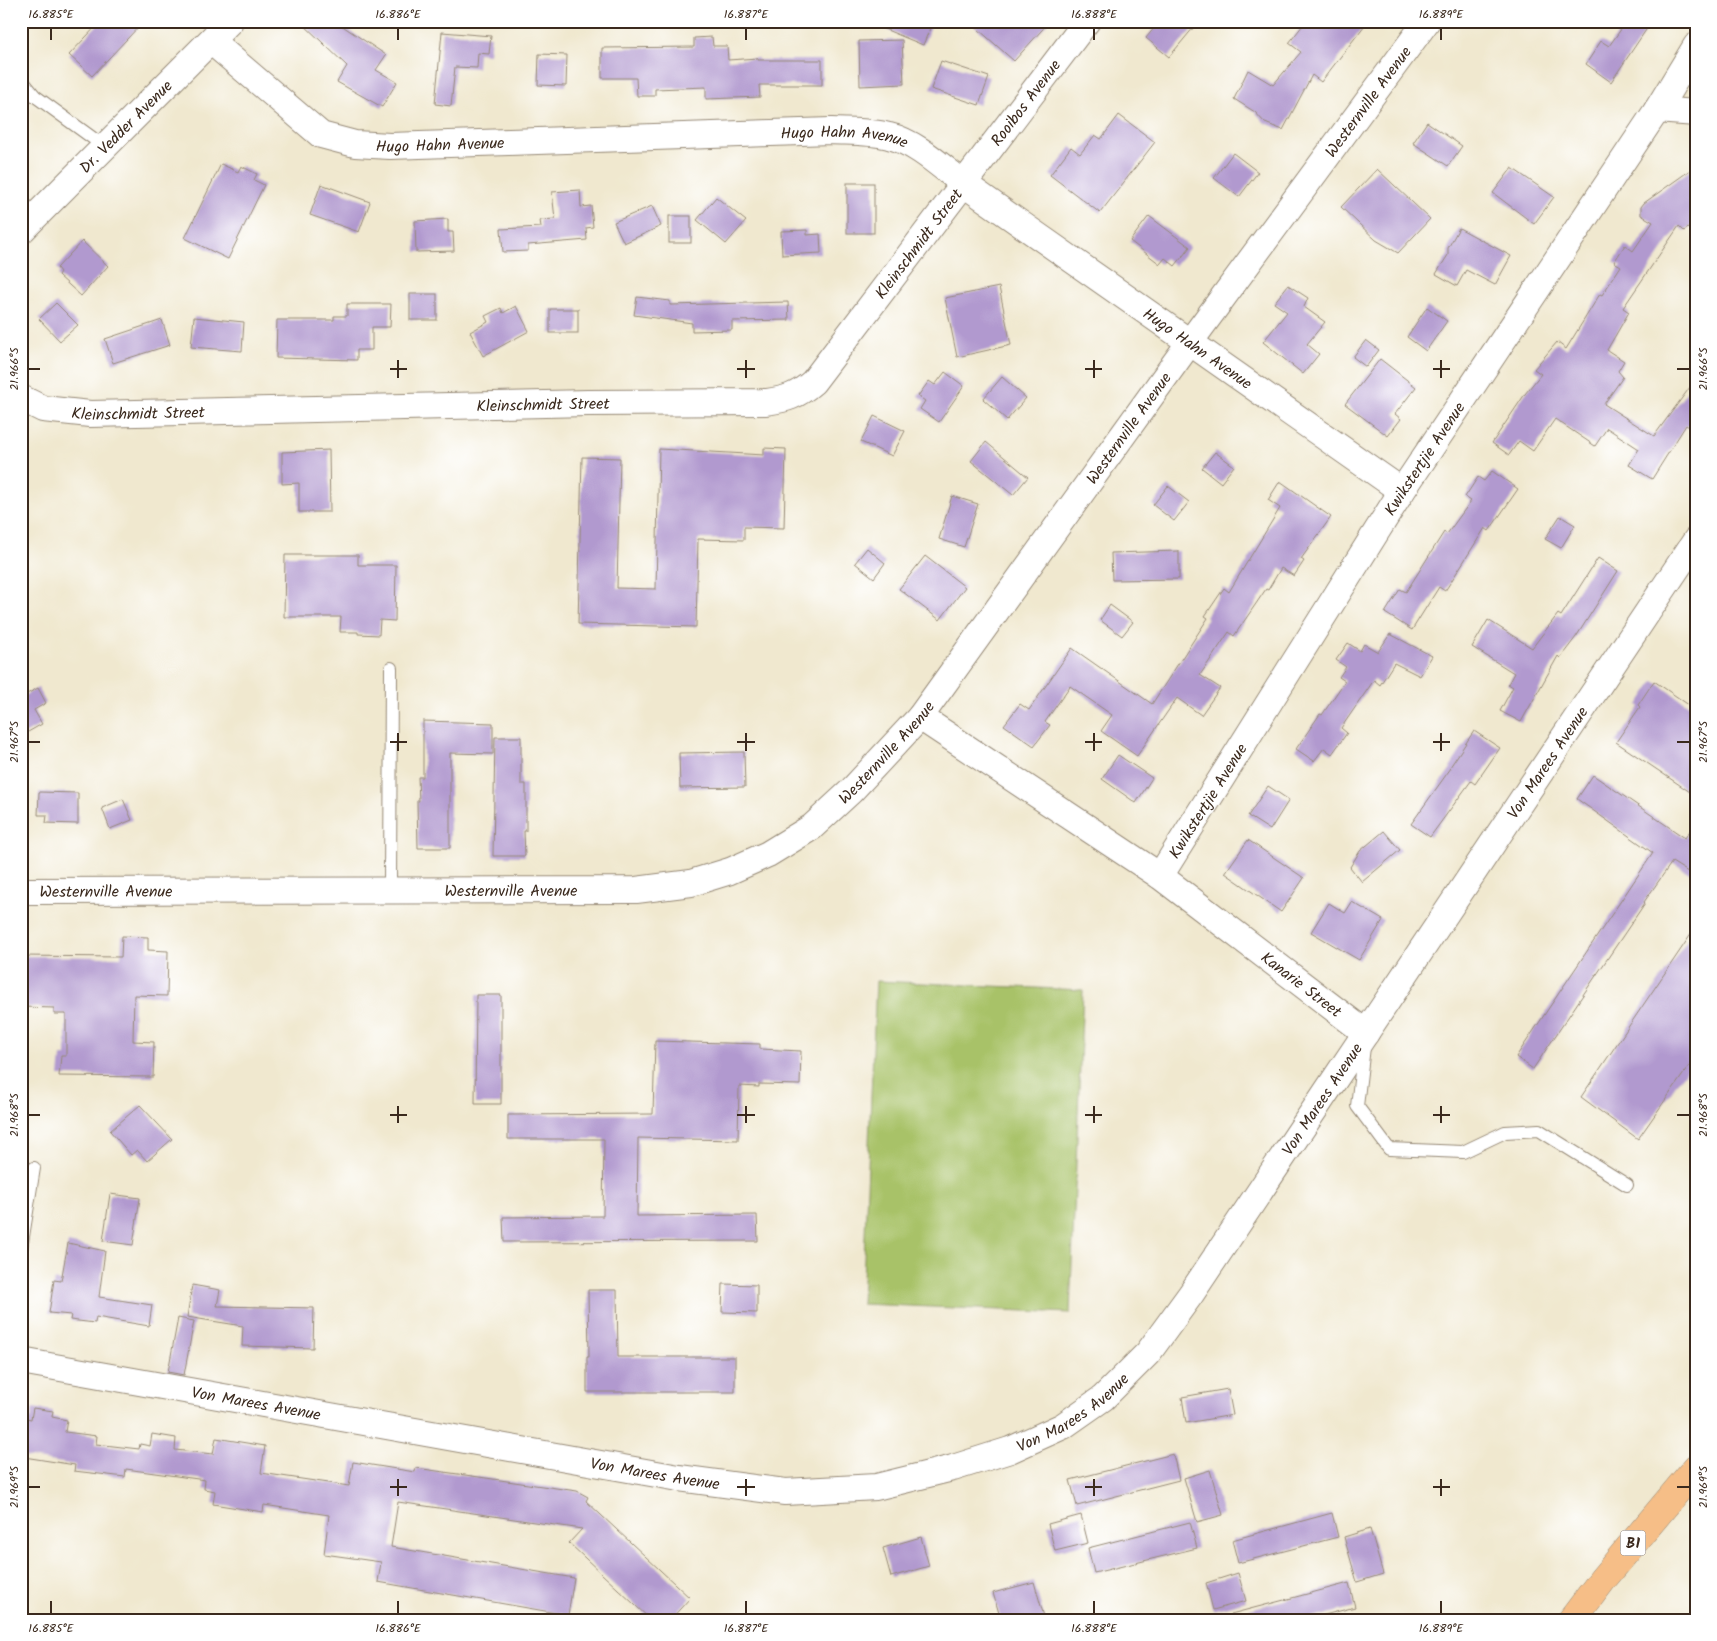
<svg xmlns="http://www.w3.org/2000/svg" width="1717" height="1641" font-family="Kalam,sans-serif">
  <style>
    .pitch { fill: #a8c268; stroke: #727643 }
    .building { fill: #b199cf }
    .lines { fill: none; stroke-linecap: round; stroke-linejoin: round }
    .service-casing { stroke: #968976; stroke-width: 14 }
    .minor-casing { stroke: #968976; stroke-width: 28 }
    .trunk-casing { stroke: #968976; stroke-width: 29 }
    .service { stroke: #fff; stroke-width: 12 }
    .minor { stroke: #fff; stroke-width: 26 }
    .trunk { stroke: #f6be87; stroke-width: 28 }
    .ticks { fill: none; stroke: #3b2a1e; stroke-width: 2 }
    .labels { text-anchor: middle; stroke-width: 4; stroke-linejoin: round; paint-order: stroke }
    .shield { fill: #fff; stroke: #766a62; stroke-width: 1 }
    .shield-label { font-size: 15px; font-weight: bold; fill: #3b2a1e }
    .street-label { font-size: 16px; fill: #3b2a1e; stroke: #fff }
    .neatline { fill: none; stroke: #3b2a1e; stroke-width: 2 }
    .ticks-label { font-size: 12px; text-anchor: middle; fill: #3b2a1e }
  </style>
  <rect width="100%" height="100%" fill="#fff"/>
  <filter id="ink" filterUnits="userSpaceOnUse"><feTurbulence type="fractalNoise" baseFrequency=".02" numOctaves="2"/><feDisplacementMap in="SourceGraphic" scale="10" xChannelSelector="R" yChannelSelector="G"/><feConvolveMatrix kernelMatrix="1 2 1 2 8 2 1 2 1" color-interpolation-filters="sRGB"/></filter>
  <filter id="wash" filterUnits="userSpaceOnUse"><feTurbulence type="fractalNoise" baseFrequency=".0096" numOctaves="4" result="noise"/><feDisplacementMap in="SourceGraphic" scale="20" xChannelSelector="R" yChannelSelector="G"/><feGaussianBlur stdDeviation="1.12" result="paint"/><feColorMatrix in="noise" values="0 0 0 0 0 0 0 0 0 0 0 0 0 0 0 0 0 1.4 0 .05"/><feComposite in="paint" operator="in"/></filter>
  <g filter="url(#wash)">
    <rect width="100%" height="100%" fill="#f0e8cf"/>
    <path class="pitch" d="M 876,981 L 1083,990 L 1070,1313 L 862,1304 Z"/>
    <g id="blocks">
      <g class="building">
        <path d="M 101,21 L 144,21 L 92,76 L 69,55 Z"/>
        <path d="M 300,21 L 335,21 L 386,55 L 376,70 L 397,82 L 382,107 L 337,82 L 347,66 Z"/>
        <path d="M 865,21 L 933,21 L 923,45 Z"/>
        <path d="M 969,21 L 1050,21 L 1014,61 Z"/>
        <path d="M 1160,21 L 1199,21 L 1169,57 L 1146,38 Z"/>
        <path d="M 1306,21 L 1368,21 L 1321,82 L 1312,75 L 1283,130 L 1265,123 L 1255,112 L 1234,99 L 1248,70 L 1273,85 L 1301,52 L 1289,43 Z"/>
        <path d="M 1627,21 L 1652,21 L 1611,82 L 1586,64 L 1601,41 L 1609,46 Z"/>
        <path d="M 442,32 L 491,36 L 489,54 L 478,53 L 477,68 L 455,67 L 451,106 L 435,104 Z"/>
        <path d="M 712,37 L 713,46 L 727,46 L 728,60 L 758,58 L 758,60 L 822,60 L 822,85 L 759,85 L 760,97 L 706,99 L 706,87 L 655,89 L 655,96 L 637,96 L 636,78 L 602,78 L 602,48 L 694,47 L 694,38 Z"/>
        <path d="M 902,40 L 904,84 L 860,86 L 859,41 Z"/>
        <path d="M 539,54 L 567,55 L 566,86 L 538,85 Z"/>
        <path d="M 941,61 L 989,77 L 979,105 L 931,89 Z"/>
        <path d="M 1119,115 L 1155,142 L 1100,213 L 1050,175 L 1071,147 L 1080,154 L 1095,135 L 1101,139 Z"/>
        <path d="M 1427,122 L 1462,146 L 1448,166 L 1413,143 Z"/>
        <path d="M 1233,153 L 1258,172 L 1239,197 L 1214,178 Z"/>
        <path d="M 221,164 L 238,172 L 241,166 L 257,174 L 254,180 L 264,185 L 228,259 L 185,238 Z"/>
        <path d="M 1696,166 L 1696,222 L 1684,231 L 1679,226 L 1623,308 L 1629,312 L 1607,350 L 1624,361 L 1618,371 L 1623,377 L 1604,404 L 1654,436 L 1696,379 L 1696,431 L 1686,425 L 1652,479 L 1629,465 L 1639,449 L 1607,428 L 1595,446 L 1555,419 L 1533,451 L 1519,441 L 1509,455 L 1492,443 L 1525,394 L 1541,374 L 1534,369 L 1557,342 L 1566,349 L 1600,294 L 1602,295 L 1621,266 L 1614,262 L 1625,245 L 1633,251 L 1653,222 L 1641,215 L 1641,207 L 1644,203 Z"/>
        <path d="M 1512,168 L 1554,197 L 1534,224 L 1493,193 Z"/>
        <path d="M 1377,169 L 1430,219 L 1398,253 L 1376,240 L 1341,207 Z"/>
        <rect x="847" y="183" width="27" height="50"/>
        <path d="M 321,184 L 370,202 L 359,232 L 310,215 Z"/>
        <path d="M 580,190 L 581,207 L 591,206 L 593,227 L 586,228 L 587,240 L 528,245 L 528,251 L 503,252 L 501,229 L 541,227 L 540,220 L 555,219 L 552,192 Z"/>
        <path d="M 716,197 L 746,221 L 726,244 L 697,220 Z"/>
        <path d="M 652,206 L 661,226 L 624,243 L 614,222 Z"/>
        <rect x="669" y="216" width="22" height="27"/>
        <path d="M 1149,216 L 1190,247 L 1175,266 L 1165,258 L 1160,264 L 1130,241 Z"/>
        <path d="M 448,219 L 448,232 L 453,232 L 454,251 L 416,252 L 415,221 Z"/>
        <path d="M 1459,228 L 1511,256 L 1495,285 L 1466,270 L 1457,286 L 1436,274 L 1448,255 L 1448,248 Z"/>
        <path d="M 807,230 L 807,235 L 820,234 L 821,253 L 782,255 L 781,231 Z"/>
        <path d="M 82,241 L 108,266 L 81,296 L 58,275 L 60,272 L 57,268 Z"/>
        <path d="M 1288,285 L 1308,298 L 1304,307 L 1325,322 L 1307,344 L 1319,354 L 1303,374 L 1263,342 L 1287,312 L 1274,303 Z"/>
        <path d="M 999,287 L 1011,345 L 957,357 L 945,298 Z"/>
        <rect x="410" y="294" width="27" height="26"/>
        <path d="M 637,297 L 670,301 L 670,305 L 788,302 L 789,320 L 732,321 L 732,330 L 692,331 L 692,323 L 634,315 Z"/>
        <path d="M 56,303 L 78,325 L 60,341 L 39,319 Z"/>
        <path d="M 347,304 L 391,304 L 390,327 L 372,327 L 372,350 L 357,350 L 357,360 L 276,358 L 277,320 L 334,320 L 334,316 L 347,316 Z"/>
        <path d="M 516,306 L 529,331 L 483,356 L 470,332 L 488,322 L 485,316 L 501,308 L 503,313 Z"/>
        <path d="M 1427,307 L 1447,321 L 1426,351 L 1407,337 Z"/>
        <rect x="550" y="309" width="28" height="24"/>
        <path d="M 194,317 L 244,322 L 242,351 L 191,347 Z"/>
        <path d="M 162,320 L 170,345 L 113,363 L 105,339 Z"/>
        <path d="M 1366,340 L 1379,350 L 1366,367 L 1353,357 Z"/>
        <path d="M 1380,359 L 1416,387 L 1395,414 L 1401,419 L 1388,436 L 1345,404 Z"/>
        <path d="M 945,372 L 964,386 L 939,422 L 920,409 L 925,401 L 918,396 L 929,381 L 935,385 Z"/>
        <path d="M 1002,377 L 1026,398 L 1007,420 L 983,399 Z"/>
        <path d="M 874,416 L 905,431 L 892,456 L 861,442 Z"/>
        <path d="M 986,442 L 1028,477 L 1013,495 L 971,461 Z"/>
        <path d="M 764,448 L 786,449 L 784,528 L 744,527 L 744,540 L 698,539 L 696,627 L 578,624 L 582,457 L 620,458 L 617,588 L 656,589 L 659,449 L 764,455 Z"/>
        <path d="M 329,450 L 330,512 L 299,512 L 299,483 L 282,484 L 282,452 Z"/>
        <path d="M 1215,452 L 1234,466 L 1221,483 L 1202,468 Z"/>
        <path d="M 1492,471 L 1518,489 L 1489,531 L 1485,528 L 1445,591 L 1439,587 L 1412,630 L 1385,613 L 1400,589 L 1406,592 L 1444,532 L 1447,534 L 1471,501 L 1465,497 L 1478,477 L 1484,481 Z"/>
        <path d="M 1280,481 L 1331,517 L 1301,559 L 1304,561 L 1294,576 L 1281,568 L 1268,590 L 1266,589 L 1234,636 L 1229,632 L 1200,675 L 1220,688 L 1201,715 L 1177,698 L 1137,756 L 1101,731 L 1112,715 L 1070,686 L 1045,722 L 1050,725 L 1034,746 L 1004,725 L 1020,704 L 1029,710 L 1072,648 L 1152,704 L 1208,618 L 1205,616 L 1224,588 L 1229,592 L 1280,508 L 1268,500 Z"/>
        <path d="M 1168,486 L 1189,502 L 1174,521 L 1153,505 Z"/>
        <path d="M 952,496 L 978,504 L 964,547 L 939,539 Z"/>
        <path d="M 1560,516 L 1575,525 L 1561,548 L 1545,539 Z"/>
        <path d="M 867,548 L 885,563 L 874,578 L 855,563 Z"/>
        <path d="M 1179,551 L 1179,579 L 1112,580 L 1111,553 Z"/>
        <path d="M 285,555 L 358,555 L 358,565 L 396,565 L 395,621 L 380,620 L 379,635 L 358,634 L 358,632 L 340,632 L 341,617 L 284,617 Z"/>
        <path d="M 925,556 L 965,587 L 940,620 L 899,589 Z"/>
        <path d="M 1598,558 L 1618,571 L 1576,637 L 1560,658 L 1558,656 L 1521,722 L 1500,711 L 1513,687 L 1508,684 L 1514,673 L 1472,647 L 1488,620 L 1532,648 L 1558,614 L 1561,616 Z"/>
        <path d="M 1110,605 L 1133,622 L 1122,636 L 1100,620 Z"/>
        <path d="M 1390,634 L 1432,656 L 1420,676 L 1394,663 L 1380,685 L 1374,680 L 1341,728 L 1347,733 L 1332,754 L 1324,748 L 1314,761 L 1296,749 L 1320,714 L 1322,715 L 1345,681 L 1339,677 L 1346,667 L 1336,660 L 1348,643 L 1360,651 L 1364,644 L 1378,652 Z"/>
        <path d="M 1654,681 L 1696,710 L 1696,796 L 1616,742 L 1640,707 L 1638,705 Z"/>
        <path d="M 21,688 L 25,695 L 38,688 L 46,703 L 34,710 L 42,724 L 21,736 Z"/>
        <path d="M 423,721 L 493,723 L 493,754 L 450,753 L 450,848 L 418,848 L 417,801 L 419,801 L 418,777 L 423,777 Z"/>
        <path d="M 1474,731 L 1500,748 L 1475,784 L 1471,781 L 1430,837 L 1411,824 L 1451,768 L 1450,767 Z"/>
        <path d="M 495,737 L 521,737 L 521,784 L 526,784 L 526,831 L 524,831 L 525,856 L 493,856 Z"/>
        <path d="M 744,752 L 745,787 L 680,788 L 679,753 Z"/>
        <path d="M 1118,755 L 1152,778 L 1136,803 L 1102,779 Z"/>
        <path d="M 1593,775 L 1685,838 L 1696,822 L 1696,877 L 1672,862 L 1644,902 L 1645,903 L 1533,1069 L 1516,1057 L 1653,853 L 1577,799 Z"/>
        <path d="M 1268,786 L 1289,800 L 1270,830 L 1248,816 Z"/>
        <path d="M 39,792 L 78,793 L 78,824 L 46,823 L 47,815 L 38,815 Z"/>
        <path d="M 123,799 L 132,820 L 110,829 L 102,808 Z"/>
        <path d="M 1384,831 L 1400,850 L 1362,882 L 1350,867 L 1360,851 Z"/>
        <path d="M 1248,840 L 1304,878 L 1281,912 L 1225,873 Z"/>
        <path d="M 1352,902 L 1383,920 L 1359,960 L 1311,932 L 1329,903 L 1345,913 Z"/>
        <path d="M 1696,927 L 1696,1056 L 1638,1139 L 1581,1097 Z"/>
        <path d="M 122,936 L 148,937 L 148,950 L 168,951 L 167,996 L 134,995 L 133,1041 L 154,1042 L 153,1077 L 59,1076 L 61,1056 L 66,1056 L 66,1014 L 54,1014 L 54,1008 L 21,1007 L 21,956 L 121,957 Z"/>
        <path d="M 476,995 L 501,995 L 501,1104 L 475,1104 Z"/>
        <path d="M 655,1041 L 760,1044 L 760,1049 L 801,1051 L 800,1085 L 759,1084 L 759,1087 L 739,1086 L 738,1140 L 638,1138 L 637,1216 L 757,1215 L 758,1241 L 504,1242 L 503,1217 L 603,1216 L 604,1139 L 508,1139 L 508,1115 L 653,1114 Z"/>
        <path d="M 140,1105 L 172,1139 L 147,1161 L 137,1150 L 131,1155 L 110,1131 Z"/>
        <path d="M 110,1194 L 140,1198 L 133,1245 L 103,1241 Z"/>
        <path d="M 68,1243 L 105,1251 L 99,1297 L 152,1305 L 149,1326 L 96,1317 L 95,1323 L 70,1320 L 71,1315 L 49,1313 L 54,1280 L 61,1281 Z"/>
        <path d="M 723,1284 L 757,1285 L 757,1313 L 722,1312 Z"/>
        <path d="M 192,1285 L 220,1290 L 217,1306 L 314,1308 L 313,1348 L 242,1346 L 243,1326 L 187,1317 Z"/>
        <path d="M 588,1290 L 617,1290 L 618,1357 L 735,1357 L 735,1392 L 587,1392 L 587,1357 L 589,1357 Z"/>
        <path d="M 178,1318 L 194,1321 L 184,1375 L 168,1372 Z"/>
        <path d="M 1228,1389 L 1233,1415 L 1186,1423 L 1182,1397 Z"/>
        <path d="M 33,1408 L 53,1411 L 52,1417 L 67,1420 L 65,1432 L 97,1436 L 96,1444 L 139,1449 L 140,1444 L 150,1446 L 152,1434 L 176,1438 L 175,1450 L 213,1454 L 216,1438 L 265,1446 L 261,1473 L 349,1486 L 353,1462 L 415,1472 L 416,1468 L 577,1491 L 588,1497 L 586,1501 L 690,1598 L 670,1620 L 651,1620 L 569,1543 L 582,1529 L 398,1502 L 391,1547 L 574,1578 L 568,1615 L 378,1582 L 381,1562 L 324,1554 L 329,1515 L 264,1505 L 263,1512 L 213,1504 L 215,1491 L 204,1489 L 205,1480 L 126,1469 L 125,1477 L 74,1471 L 75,1465 L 24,1457 L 24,1453 L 21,1453 L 21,1417 L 31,1419 Z"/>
        <path d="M 1173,1454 L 1179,1480 L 1077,1506 L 1070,1480 Z"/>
        <path d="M 1210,1470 L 1223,1515 L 1197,1522 L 1184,1478 Z"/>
        <path d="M 1332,1513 L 1338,1537 L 1238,1563 L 1232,1540 Z"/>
        <path d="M 1081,1515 L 1088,1543 L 1055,1551 L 1048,1524 Z"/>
        <path d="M 1190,1522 L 1197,1548 L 1094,1573 L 1088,1548 Z"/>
        <path d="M 1370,1529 L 1383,1574 L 1357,1582 L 1344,1537 Z"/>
        <path d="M 921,1537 L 929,1566 L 891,1577 L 883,1548 Z"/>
        <path d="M 1238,1573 L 1246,1601 L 1213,1610 L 1206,1583 Z"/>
        <path d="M 1034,1582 L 1045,1620 L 1001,1620 L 993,1593 Z"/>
        <path d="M 1349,1583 L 1355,1607 L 1305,1620 L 1232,1620 L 1231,1614 Z"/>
      </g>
    </g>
  </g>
  <g filter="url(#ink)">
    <use href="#blocks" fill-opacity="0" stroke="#968976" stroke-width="1"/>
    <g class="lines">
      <defs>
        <g id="service">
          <path d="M 21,79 L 35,96 L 105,147"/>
          <path d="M 390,891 L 391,668"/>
          <path d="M 1364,1047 L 1357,1106 L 1389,1149 L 1463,1152 L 1505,1132 L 1539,1130 L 1627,1185"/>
          <path d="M 21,1249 L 34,1168"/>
        </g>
        <g id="minor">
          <path id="s1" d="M 211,41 L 321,135 L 355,144 L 390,146 L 831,131 C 850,132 870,131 889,136 C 916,142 943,168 964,184 L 1402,491"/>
          <path d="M 1657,110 L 1696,113"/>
          <path id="s2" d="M 21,231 L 230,21"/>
          <path id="s3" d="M 21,398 L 43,409 L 90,414 L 588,403 L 766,402 C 787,399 797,396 813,382 L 1087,21"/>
          <path id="s4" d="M 920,717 L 1160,876 L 1366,1033"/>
          <path id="s5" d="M 1160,876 L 1402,491 L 1657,110 L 1696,46"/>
          <path id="s6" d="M 21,891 L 636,890 L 691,883 L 730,871 L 768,854 L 812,827 L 851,791 L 920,717 L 1190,342 L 1427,21"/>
          <path id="s7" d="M 21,1361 L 679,1478 L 785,1492 L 876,1487 L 953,1468 L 1010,1450 L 1063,1426 L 1103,1398 L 1148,1353 L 1191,1294 L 1696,540"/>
        </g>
        <path id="trunk" d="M 1572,1620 L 1603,1579 L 1696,1468"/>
      </defs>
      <use href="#service" class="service-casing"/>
      <use href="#minor" class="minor-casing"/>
      <use href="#trunk" class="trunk-casing"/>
      <use href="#service" class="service"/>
      <use href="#minor" class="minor"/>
      <use href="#trunk" class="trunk"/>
    </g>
  </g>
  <path class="ticks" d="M 51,28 L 51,40M 398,28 L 398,40M 746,28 L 746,40M 1094,28 L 1094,40M 1441,28 L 1441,40M 398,360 L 398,378M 746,360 L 746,378M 1094,360 L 1094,378M 1441,360 L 1441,378M 28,369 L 40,369M 390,369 L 407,369M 737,369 L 755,369M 1085,369 L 1102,369M 1433,369 L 1450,369M 1677,369 L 1690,369M 398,733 L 398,751M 746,733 L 746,751M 1094,733 L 1094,751M 1441,733 L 1441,751M 28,742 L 40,742M 390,742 L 407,742M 737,742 L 755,742M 1085,742 L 1102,742M 1433,742 L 1450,742M 1677,742 L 1690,742M 398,1106 L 398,1123M 746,1106 L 746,1123M 1094,1106 L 1094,1123M 1441,1106 L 1441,1123M 28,1115 L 40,1115M 390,1115 L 407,1115M 737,1115 L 755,1115M 1085,1115 L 1102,1115M 1433,1115 L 1450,1115M 1677,1115 L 1690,1115M 398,1479 L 398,1496M 746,1479 L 746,1496M 1094,1479 L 1094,1496M 1441,1479 L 1441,1496M 28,1487 L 40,1487M 390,1487 L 407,1487M 737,1487 L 755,1487M 1085,1487 L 1102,1487M 1433,1487 L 1450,1487M 1677,1487 L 1690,1487M 51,1601 L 51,1614M 398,1601 L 398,1614M 746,1601 L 746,1614M 1094,1601 L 1094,1614M 1441,1601 L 1441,1614"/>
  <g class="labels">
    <rect class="shield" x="1620.5" y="1530.5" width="25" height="25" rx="4"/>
    <g class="shield-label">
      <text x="1633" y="1548">B1</text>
    </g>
    <g class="street-label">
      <text dy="6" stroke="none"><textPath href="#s6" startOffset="1720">Westernville Avenue</textPath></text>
      <text dy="6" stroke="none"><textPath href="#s3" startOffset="1151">Rooibos Avenue</textPath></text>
      <text dy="6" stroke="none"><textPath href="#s2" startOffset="148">Dr. Vedder Avenue</textPath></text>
      <text dy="6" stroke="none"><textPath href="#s1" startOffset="670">Hugo Hahn Avenue</textPath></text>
      <text dy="6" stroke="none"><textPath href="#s1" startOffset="265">Hugo Hahn Avenue</textPath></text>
      <text dy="6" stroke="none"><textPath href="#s3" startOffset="974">Kleinschmidt Street</textPath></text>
      <text dy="6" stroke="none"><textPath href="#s1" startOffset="1090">Hugo Hahn Avenue</textPath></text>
      <text dy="6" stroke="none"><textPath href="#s3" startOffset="525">Kleinschmidt Street</textPath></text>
      <text dy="6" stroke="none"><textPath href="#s3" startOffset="120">Kleinschmidt Street</textPath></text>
      <text dy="6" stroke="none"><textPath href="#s6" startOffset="1315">Westernville Avenue</textPath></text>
      <text dy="6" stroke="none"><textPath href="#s5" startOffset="494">Kwikstertjie Avenue</textPath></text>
      <text dy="6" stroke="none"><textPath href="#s6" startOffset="910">Westernville Avenue</textPath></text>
      <text dy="6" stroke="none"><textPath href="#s7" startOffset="1889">Von Marees Avenue</textPath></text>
      <text dy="6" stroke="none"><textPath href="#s5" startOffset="89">Kwikstertjie Avenue</textPath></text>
      <text dy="6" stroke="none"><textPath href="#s6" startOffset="490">Westernville Avenue</textPath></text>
      <text dy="6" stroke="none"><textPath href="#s6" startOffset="85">Westernville Avenue</textPath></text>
      <text dy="6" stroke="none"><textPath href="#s4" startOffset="466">Kanarie Street</textPath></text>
      <text dy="6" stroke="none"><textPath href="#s7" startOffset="1484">Von Marees Avenue</textPath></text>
      <text dy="6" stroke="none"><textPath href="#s7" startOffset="239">Von Marees Avenue</textPath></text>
      <text dy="6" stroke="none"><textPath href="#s7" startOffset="1079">Von Marees Avenue</textPath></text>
      <text dy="6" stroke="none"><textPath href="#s7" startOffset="644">Von Marees Avenue</textPath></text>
    </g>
  </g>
  <rect width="1717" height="1641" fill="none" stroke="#fff" stroke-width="55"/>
  <rect x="28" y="28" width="1662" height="1586" class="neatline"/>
  <g class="ticks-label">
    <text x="51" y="18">16.885°E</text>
    <text x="398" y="18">16.886°E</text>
    <text x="746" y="18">16.887°E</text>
    <text x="1094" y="18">16.888°E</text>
    <text x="1441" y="18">16.889°E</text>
    <text transform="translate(14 369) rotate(-90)" y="4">21.966°S</text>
    <text transform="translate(1703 369) rotate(-90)" y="4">21.966°S</text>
    <text transform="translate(14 742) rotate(-90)" y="4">21.967°S</text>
    <text transform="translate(1703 742) rotate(-90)" y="4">21.967°S</text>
    <text transform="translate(14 1115) rotate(-90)" y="4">21.968°S</text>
    <text transform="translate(1703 1115) rotate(-90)" y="4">21.968°S</text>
    <text transform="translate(14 1487) rotate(-90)" y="4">21.969°S</text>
    <text transform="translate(1703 1487) rotate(-90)" y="4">21.969°S</text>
    <text x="51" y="1632">16.885°E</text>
    <text x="398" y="1632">16.886°E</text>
    <text x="746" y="1632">16.887°E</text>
    <text x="1094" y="1632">16.888°E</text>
    <text x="1441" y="1632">16.889°E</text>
  </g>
</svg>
